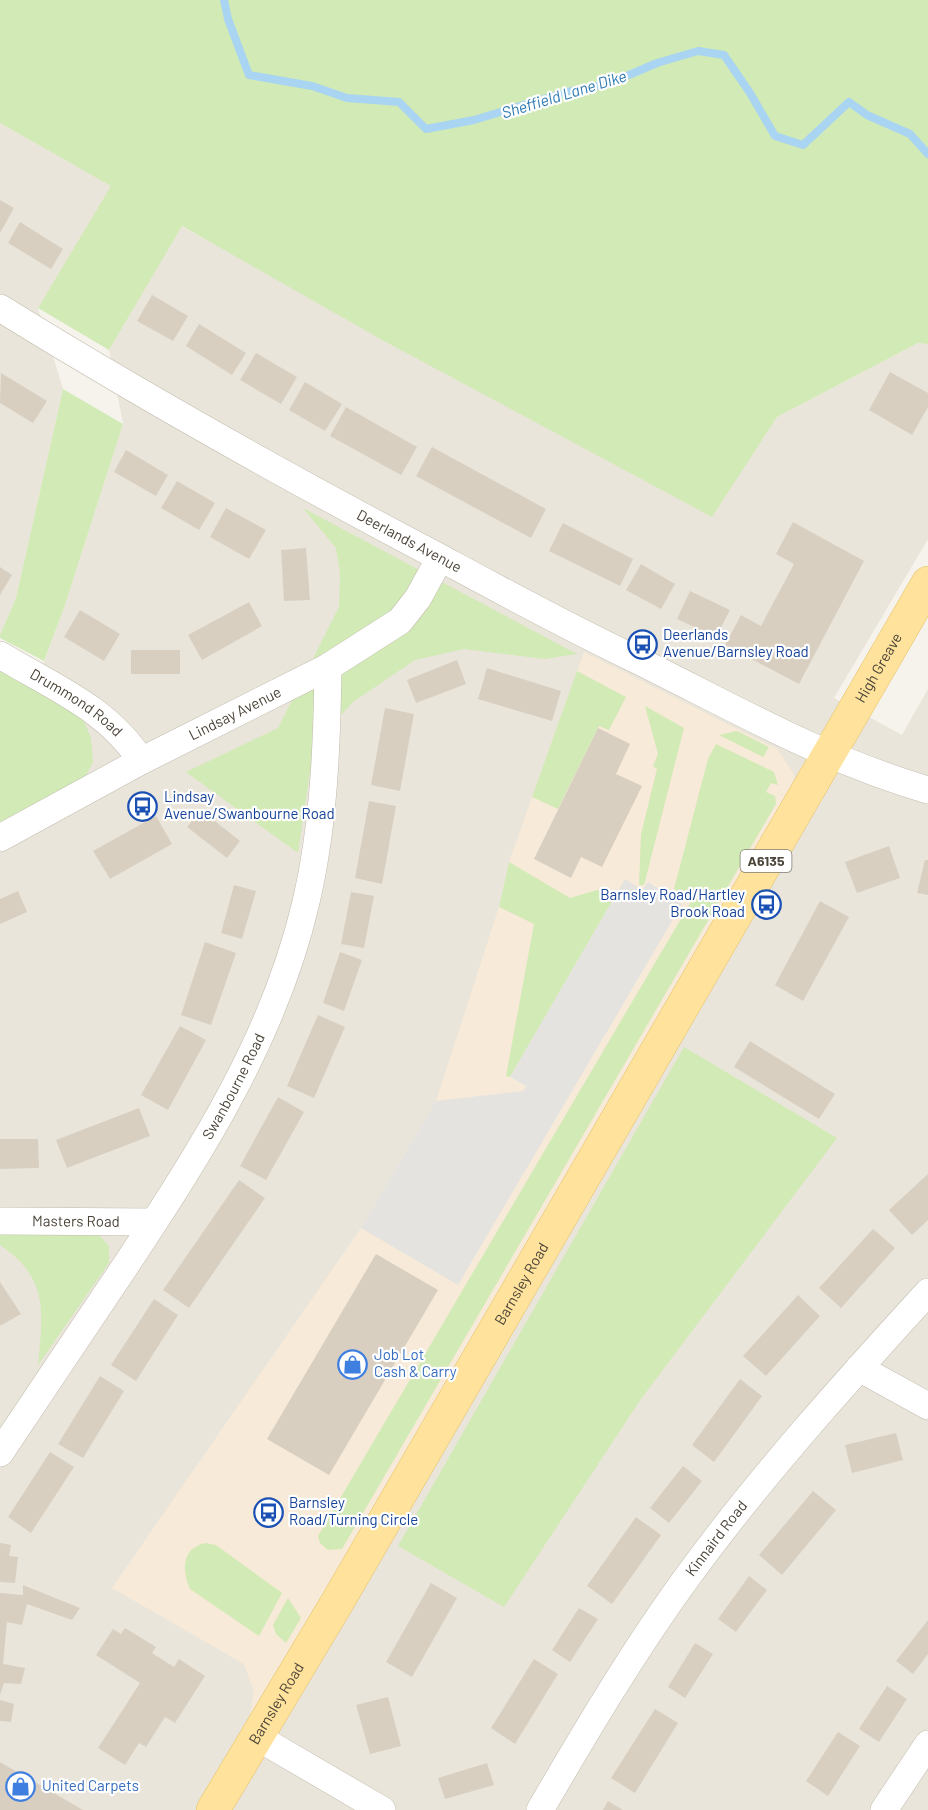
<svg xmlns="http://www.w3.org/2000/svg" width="928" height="1810" font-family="Barlow,sans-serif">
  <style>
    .residential { fill: #eae5da }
    .commercial { fill: #f7ead8 }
    .green { fill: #d2eab5 }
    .parking { fill: #e5e3e0 }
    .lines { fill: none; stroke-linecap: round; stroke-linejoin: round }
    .stream { stroke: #a9d4f2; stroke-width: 8 }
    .building { fill: #d8cfc1 }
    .minor-casing { stroke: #c2bbae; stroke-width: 28 }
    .major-casing { stroke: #e6c16a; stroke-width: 34 }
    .minor { stroke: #fff; stroke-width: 27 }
    .major { stroke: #ffe39c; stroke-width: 33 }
    .labels { text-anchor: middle; stroke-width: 4.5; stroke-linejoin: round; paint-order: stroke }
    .shield { fill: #fff; stroke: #817c74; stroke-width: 1.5 }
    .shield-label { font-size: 14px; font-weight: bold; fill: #4b4439 }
    .street-label { font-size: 15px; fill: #4b4439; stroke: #fff }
    .transit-label { font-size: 15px; fill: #164399; stroke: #fff; text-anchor: start }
    .shop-label { font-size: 15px; fill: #366cbe; stroke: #fff; text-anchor: start }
    .water-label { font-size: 16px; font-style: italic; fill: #2e7ab2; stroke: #fff }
  </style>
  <rect width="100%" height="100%" fill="#f6f3ec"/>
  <g class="residential">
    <path d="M 0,123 L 112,186 L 38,308 L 63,389 L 16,598 L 0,635 Z"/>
    <path d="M 181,226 L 712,516 L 777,417 L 918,343 L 928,344 L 928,539 L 834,698 L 902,735 L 928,689 L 928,1810 L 0,1810 L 0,834 L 34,689 L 64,608 L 123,424 L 109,350 Z"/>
  </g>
  <path class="commercial" d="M 584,652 L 777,749 L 794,774 L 793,792 L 248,1726 L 254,1692 L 244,1664 L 112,1588 L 361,1228 L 436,1101 L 499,907 L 509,862 Z"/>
  <g class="green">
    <path d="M 0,0 L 928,0 L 928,344 L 918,343 L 777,417 L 712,517 L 384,341 L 182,226 L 109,350 L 38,308 L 111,186 L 0,123 Z"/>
    <path d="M 63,389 L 123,424 L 64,608 L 44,661 L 0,638 L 0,635 L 16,598 Z"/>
    <path d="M 303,508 L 577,654 L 545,659 L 464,649 L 415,660 L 353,702 L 314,745 L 298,853 L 186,772 L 278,728 L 339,607 L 340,573 L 336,548 Z"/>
    <path d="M 0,670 L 83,719 L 91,738 L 93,762 L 80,787 L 0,834 Z"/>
    <path d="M 577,671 L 626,697 L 609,730 L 599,726 L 558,809 L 532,797 Z"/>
    <path d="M 645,706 L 684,728 L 644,885 L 639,885 L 641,834 L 657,769 L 653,766 L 658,754 Z"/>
    <path d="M 737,731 L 769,747 L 763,757 L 719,735 Z"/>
    <path d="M 716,744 L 774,772 L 778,785 L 771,783 L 766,792 L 775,796 L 776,804 L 342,1549 L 328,1550 L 320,1543 L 318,1536 L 692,900 L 674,889 L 708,759 Z"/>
    <path d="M 509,862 L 570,898 L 597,890 L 617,893 L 510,1077 L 506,1076 L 534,924 L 499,907 Z"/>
    <path d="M 684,1047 L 837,1138 L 641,1399 L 504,1607 L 398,1546 Z"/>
    <path d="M 0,1230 L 99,1235 L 109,1246 L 109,1263 L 38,1365 C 43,1312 49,1278 0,1245 Z"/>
    <path d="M 205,1543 L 216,1545 L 282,1593 L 259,1636 L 190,1589 C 182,1570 181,1549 205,1543 Z"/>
    <path d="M 288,1598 L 301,1618 L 286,1643 L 276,1634 L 273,1625 Z"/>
  </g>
  <path class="parking" d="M 625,879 L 642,890 L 648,882 L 682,904 L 458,1285 L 361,1228 L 436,1101 L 524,1091 L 526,1086 L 510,1077 Z"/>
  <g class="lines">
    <path class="stream" d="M 224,0 L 228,19 L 249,75 L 312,86 L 347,98 L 399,102 L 426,129 L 474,120 L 567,92 L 608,84 L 657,63 L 698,51 L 724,55 L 750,93 L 775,136 L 803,145 L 849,102 L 867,115 L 910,134 L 928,154"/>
  </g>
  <g class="building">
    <path d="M 0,200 L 14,208 L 0,233 Z"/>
    <path d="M 20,222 L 63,249 L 51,269 L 8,243 Z"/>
    <path d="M 152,295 L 188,316 L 173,341 L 137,321 Z"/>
    <path d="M 199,324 L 246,353 L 232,375 L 186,346 Z"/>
    <path d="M 256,353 L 297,377 L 281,404 L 240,380 Z"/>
    <path d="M 890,372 L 928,393 L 928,407 L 912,435 L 869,410 Z"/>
    <path d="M 1,373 L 47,401 L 33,423 L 0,403 Z"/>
    <path d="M 305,382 L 342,404 L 325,431 L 289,410 Z"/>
    <path d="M 346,407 L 417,447 L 401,475 L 330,436 Z"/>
    <path d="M 432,447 L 546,509 L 531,538 L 416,476 Z"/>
    <path d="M 126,450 L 168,475 L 156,496 L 114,472 Z"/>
    <path d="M 177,481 L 215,503 L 199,530 L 161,508 Z"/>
    <path d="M 226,508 L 266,530 L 249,559 L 210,537 Z"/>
    <path d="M 793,522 L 864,561 L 799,684 L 725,645 L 741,615 L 761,626 L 794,564 L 776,554 Z"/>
    <path d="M 563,523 L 633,559 L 620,586 L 549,551 Z"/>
    <path d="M 306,548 L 310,600 L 284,601 L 281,550 Z"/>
    <path d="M 641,564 L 675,584 L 661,609 L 626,590 Z"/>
    <path d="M 0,567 L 12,575 L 0,595 Z"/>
    <path d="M 690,591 L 730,610 L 716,637 L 677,619 Z"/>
    <path d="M 249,602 L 262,626 L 202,660 L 188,635 Z"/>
    <path d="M 80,610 L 120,634 L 104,661 L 64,637 Z"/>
    <rect x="131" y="650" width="49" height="24"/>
    <path d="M 457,660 L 466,684 L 416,703 L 407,680 Z"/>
    <path d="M 487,668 L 561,691 L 552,721 L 478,699 Z"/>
    <path d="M 385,708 L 414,714 L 400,791 L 371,785 Z"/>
    <path d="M 598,728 L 630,744 L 616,774 L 642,786 L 602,867 L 581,857 L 571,878 L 534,859 Z"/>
    <path d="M 369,801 L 396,806 L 382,884 L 355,878 Z"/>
    <path d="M 201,810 L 240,841 L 227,858 L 187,827 Z"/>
    <path d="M 156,816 L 172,844 L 110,879 L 93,851 Z"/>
    <path d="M 889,846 L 900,878 L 857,893 L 845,862 Z"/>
    <path d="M 925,860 L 928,860 L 928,895 L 917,893 Z"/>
    <path d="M 234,885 L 256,891 L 242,939 L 221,933 Z"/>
    <path d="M 18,891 L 27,912 L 0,924 L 0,899 Z"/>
    <path d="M 351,892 L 374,896 L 364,948 L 341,944 Z"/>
    <path d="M 820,901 L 849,917 L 803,1001 L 775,985 Z"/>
    <path d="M 205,942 L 236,953 L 211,1025 L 181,1015 Z"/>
    <path d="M 340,952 L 362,960 L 344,1011 L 323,1003 Z"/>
    <path d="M 318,1015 L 345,1027 L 314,1098 L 287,1086 Z"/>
    <path d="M 180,1026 L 206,1040 L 168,1110 L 141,1095 Z"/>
    <path d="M 750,1041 L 835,1094 L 819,1119 L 734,1067 Z"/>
    <path d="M 278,1097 L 304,1112 L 266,1180 L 240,1166 Z"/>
    <path d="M 139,1108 L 150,1136 L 67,1168 L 56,1140 Z"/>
    <path d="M 0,1139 L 38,1139 L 39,1168 L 0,1169 Z"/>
    <path d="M 928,1174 L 928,1220 L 912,1235 L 889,1210 Z"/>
    <path d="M 239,1180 L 265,1198 L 189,1308 L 163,1290 Z"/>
    <path d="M 873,1229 L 895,1248 L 841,1308 L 819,1288 Z"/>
    <path d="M 376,1254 L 438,1290 L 329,1475 L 267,1439 Z"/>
    <path d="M 0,1282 L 21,1314 L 0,1326 Z"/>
    <path d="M 798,1295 L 820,1316 L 766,1376 L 743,1356 Z"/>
    <path d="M 154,1299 L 178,1315 L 136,1381 L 111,1365 Z"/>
    <path d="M 100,1376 L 124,1391 L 83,1458 L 58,1444 Z"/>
    <path d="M 740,1379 L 762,1396 L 714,1462 L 692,1445 Z"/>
    <path d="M 896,1433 L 903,1460 L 852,1473 L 845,1445 Z"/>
    <path d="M 50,1452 L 74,1467 L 31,1533 L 8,1517 Z"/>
    <path d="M 683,1466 L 702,1481 L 669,1523 L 650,1508 Z"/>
    <path d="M 813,1491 L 836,1510 L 782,1575 L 759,1555 Z"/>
    <path d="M 636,1517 L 661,1535 L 612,1604 L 587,1586 Z"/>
    <path d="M 0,1543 L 11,1545 L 9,1556 L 18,1557 L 15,1583 L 0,1582 Z"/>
    <path d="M 749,1576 L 767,1590 L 736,1632 L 718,1619 Z"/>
    <path d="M 431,1583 L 457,1598 L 412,1677 L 386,1662 Z"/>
    <path d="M 23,1585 L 80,1608 L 72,1620 L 27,1604 L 22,1625 L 7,1622 L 3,1664 L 25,1668 L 21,1684 L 4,1683 L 0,1695 L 0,1593 L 23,1595 Z"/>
    <path d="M 579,1608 L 598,1619 L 570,1662 L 552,1650 Z"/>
    <path d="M 928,1620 L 928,1654 L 913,1674 L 896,1661 Z"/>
    <path d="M 125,1628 L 156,1647 L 152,1653 L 174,1667 L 179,1659 L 205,1676 L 175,1723 L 165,1717 L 146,1747 L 139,1743 L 125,1765 L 98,1748 L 140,1683 L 96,1655 L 113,1629 L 121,1634 Z"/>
    <path d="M 695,1643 L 713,1654 L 685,1698 L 668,1687 Z"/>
    <path d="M 534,1659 L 558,1674 L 515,1744 L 491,1728 Z"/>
    <path d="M 887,1686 L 907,1699 L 879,1742 L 859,1729 Z"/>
    <path d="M 388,1697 L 401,1746 L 370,1754 L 356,1705 Z"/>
    <path d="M 0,1700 L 14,1704 L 11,1722 L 0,1721 Z"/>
    <path d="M 655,1709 L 678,1723 L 635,1793 L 611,1778 Z"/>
    <path d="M 838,1732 L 860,1746 L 828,1796 L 806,1781 Z"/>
    <path d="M 0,1762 L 83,1810 L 0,1810 Z"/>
    <path d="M 487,1763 L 494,1785 L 445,1799 L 438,1778 Z"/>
    <path d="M 608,1801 L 623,1810 L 603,1810 Z"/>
  </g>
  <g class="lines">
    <defs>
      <g id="minor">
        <path id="s1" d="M 0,308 C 142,396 287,477 435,555 C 500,590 564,625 631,657 C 731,706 819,758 928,790"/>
        <path id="s2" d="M 0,655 C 51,686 109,709 141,761"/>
        <path id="s3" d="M 0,838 L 141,761 L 328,667 L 400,621 L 418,598 L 440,558"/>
        <path id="s4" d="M 0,1221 L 154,1222"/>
        <path d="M 859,1368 L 928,1406"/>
        <path id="s5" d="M 0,1453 C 42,1391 84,1328 126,1265 C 201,1152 275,1036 306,902 C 324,825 327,745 328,667"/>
        <path d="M 257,1737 L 382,1810"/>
        <path id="s6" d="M 540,1810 C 586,1731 634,1650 688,1576 C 761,1476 845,1383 928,1292"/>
        <path d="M 884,1810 L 928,1744"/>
      </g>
      <g id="major">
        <path id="s7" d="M 213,1810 L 338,1601 L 928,583"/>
      </g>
    </defs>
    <use href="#minor" class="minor-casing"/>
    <use href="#major" class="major-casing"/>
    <use href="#minor" class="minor"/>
    <use href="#major" class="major"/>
  </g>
  <defs>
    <symbol id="bus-ring" viewBox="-11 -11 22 22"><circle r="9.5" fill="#fff" stroke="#1a4fb4" stroke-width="1.5"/><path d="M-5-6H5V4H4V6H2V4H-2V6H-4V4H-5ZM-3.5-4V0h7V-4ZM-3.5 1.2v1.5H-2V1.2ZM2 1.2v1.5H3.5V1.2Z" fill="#1a4fb4"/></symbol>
    <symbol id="shop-ring" viewBox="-11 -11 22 22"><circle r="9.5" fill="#fff" stroke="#3f7fe0" stroke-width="1.5"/><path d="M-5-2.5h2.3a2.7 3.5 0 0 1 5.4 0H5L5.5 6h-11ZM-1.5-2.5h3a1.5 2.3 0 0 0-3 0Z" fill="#3f7fe0"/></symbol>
  </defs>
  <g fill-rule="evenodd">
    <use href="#bus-ring" x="626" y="628" width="33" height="33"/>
    <use href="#bus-ring" x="126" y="790" width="33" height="33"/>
    <use href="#bus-ring" x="750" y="888" width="33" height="33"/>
    <use href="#shop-ring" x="336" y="1348" width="33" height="33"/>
    <use href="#bus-ring" x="252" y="1496" width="33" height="33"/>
    <use href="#shop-ring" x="4" y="1770" width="33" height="33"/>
  </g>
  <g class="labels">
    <rect class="shield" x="740.5" y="850" width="51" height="22" rx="4.5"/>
    <g class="shield-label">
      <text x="766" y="866">A6135</text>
    </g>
    <g class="street-label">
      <text dy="5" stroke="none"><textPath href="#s1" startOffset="471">Deerlands Avenue</textPath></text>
      <text dy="5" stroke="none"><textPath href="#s7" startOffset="1322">High Greave</textPath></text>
      <text dy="5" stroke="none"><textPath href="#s2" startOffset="90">Drummond Road</textPath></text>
      <text dy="5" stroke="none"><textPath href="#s3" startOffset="266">Lindsay Avenue</textPath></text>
      <text dy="5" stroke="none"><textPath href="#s5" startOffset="435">Swanbourne Road</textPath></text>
      <text dy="5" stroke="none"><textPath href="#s4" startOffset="76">Masters Road</textPath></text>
      <text dy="5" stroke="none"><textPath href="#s7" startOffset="610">Barnsley Road</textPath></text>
      <text dy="5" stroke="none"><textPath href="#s6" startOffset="324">Kinnaird Road</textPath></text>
      <text dy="5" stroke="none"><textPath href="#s7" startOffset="124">Barnsley Road</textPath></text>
    </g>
    <g class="transit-label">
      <text x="663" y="640">Deerlands<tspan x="663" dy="17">Avenue/Barnsley Road</tspan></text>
      <text x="164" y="802">Lindsay<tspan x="164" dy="17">Avenue/Swanbourne Road</tspan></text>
      <text x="745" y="900" text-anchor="end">Barnsley Road/Hartley<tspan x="745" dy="17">Brook Road</tspan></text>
      <text x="289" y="1508">Barnsley<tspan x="289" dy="17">Road/Turning Circle</tspan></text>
    </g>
    <g class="shop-label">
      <text x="374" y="1360">Job Lot<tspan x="374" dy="17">Cash &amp; Carry</tspan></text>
      <text x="42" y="1791">United Carpets</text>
    </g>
    <g class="water-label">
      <text transform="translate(564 94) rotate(-17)" y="6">Sheffield Lane Dike</text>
    </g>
  </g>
</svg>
